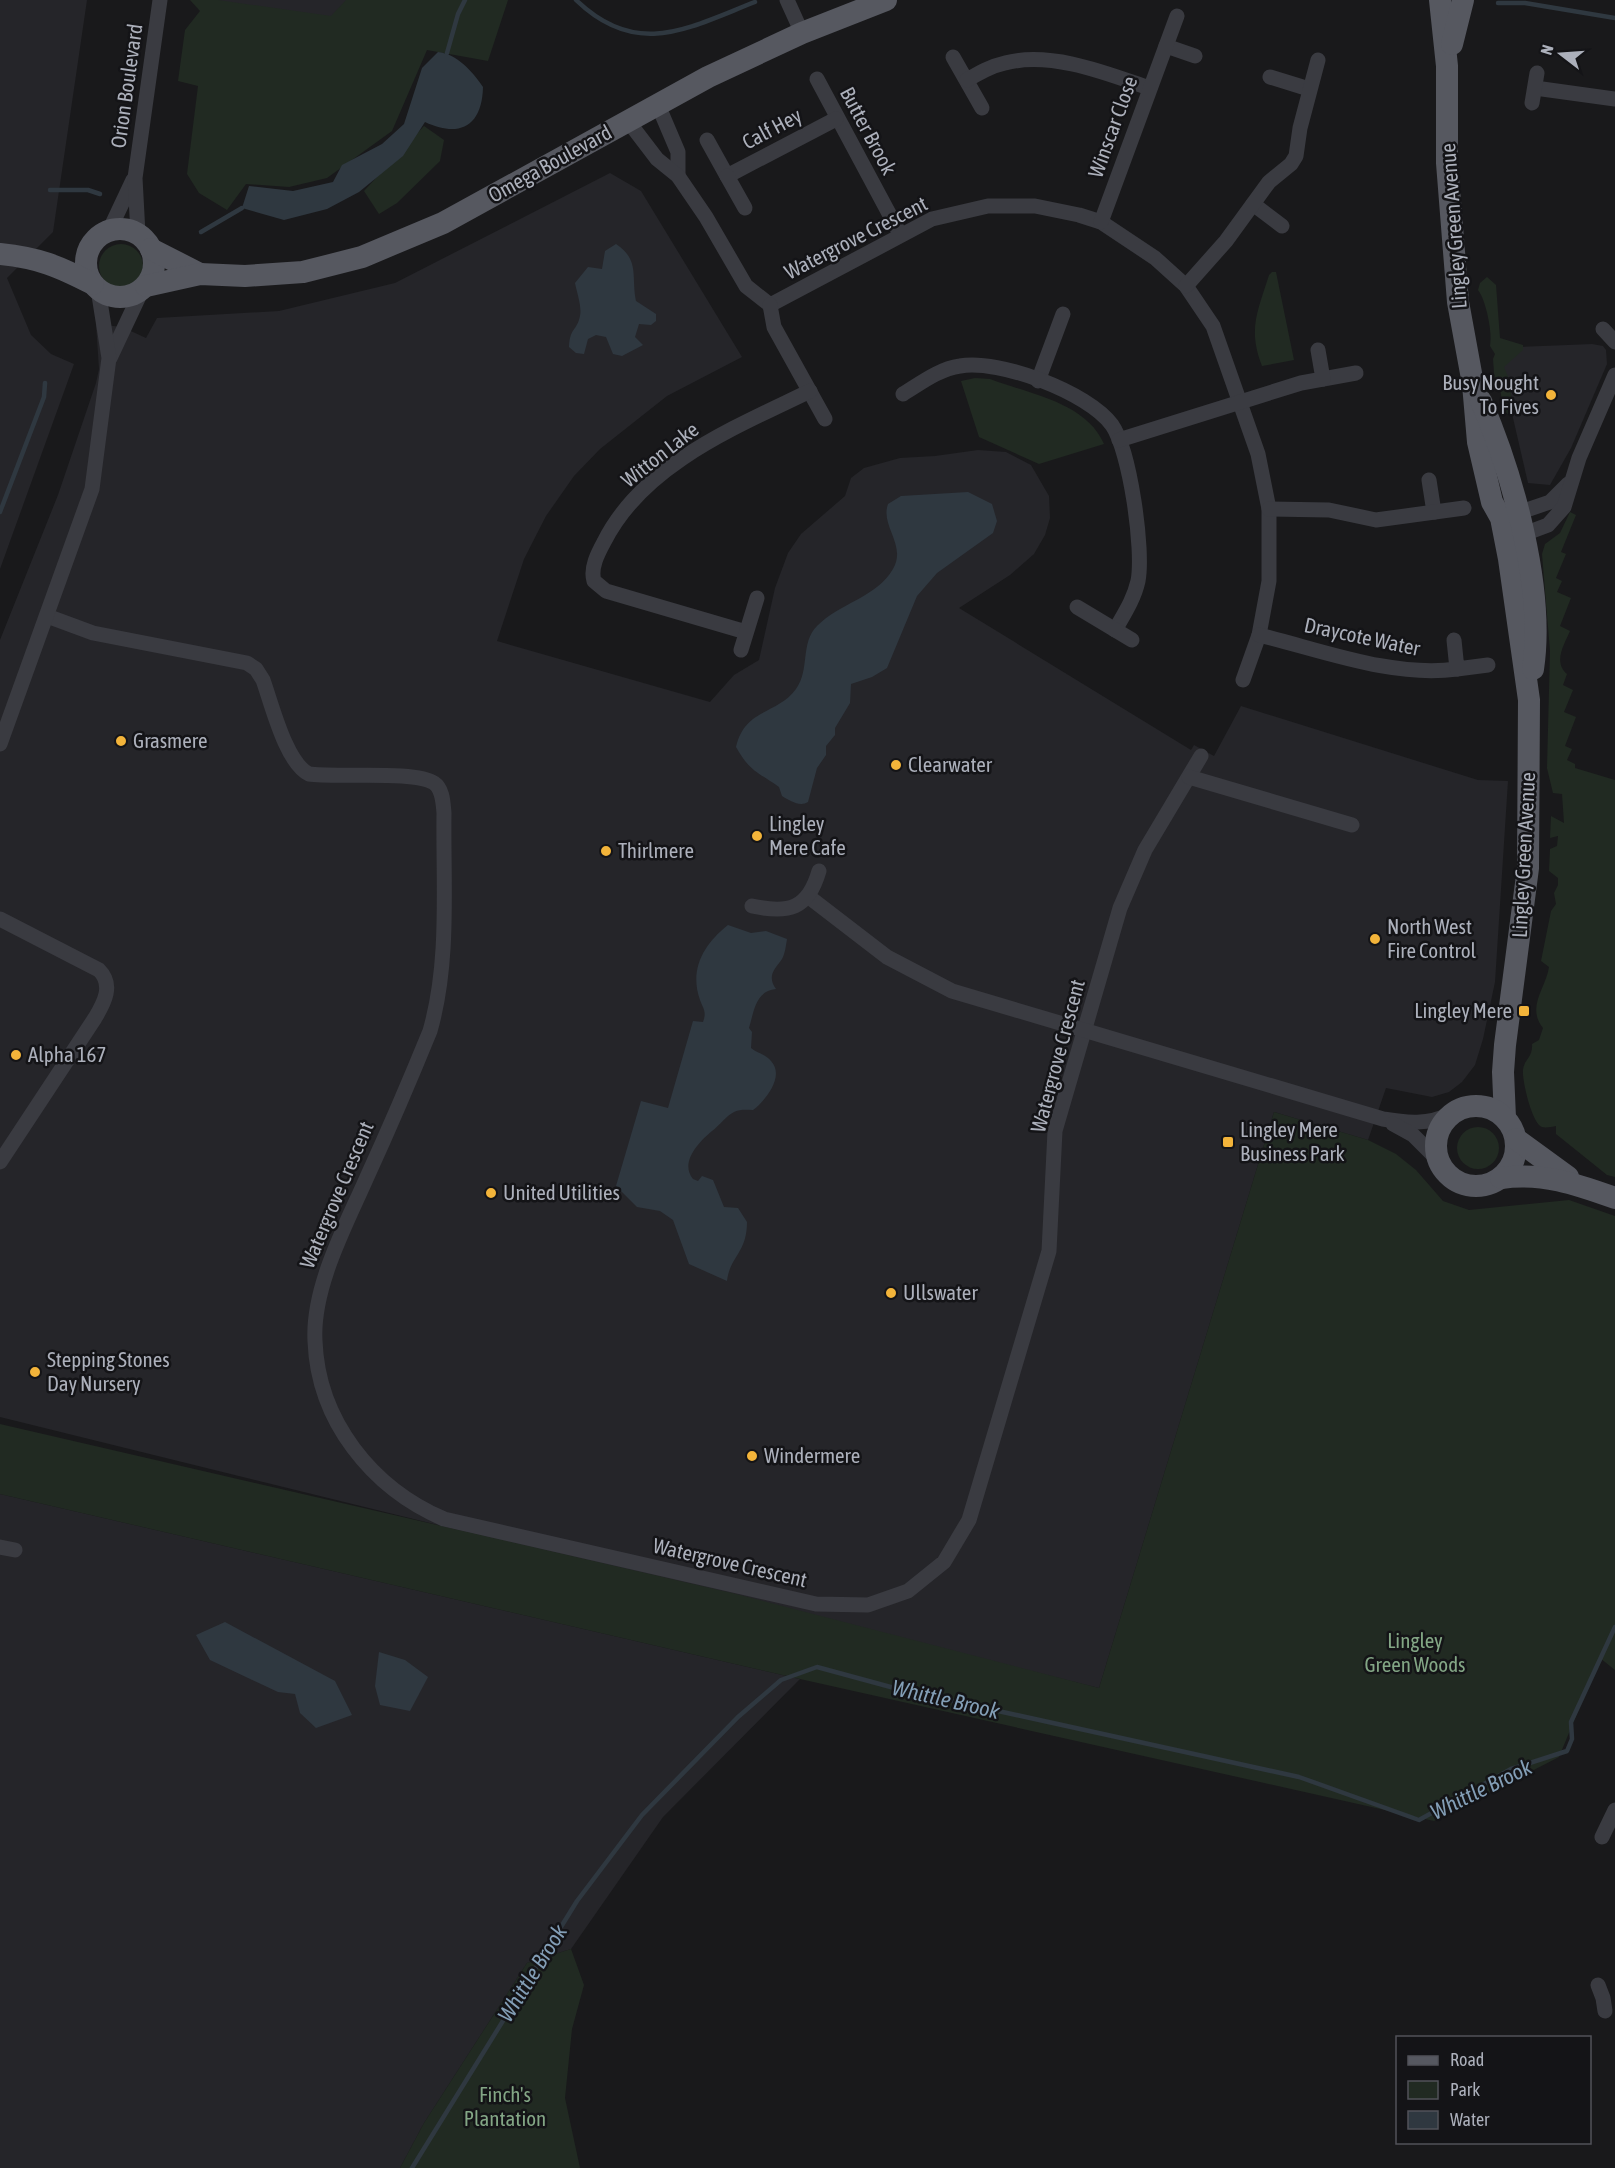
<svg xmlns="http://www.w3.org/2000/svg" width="1615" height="2168" font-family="'Asap Condensed',sans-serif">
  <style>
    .built { fill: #252529 }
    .green { fill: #212a22 }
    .water { fill: #2f3840 }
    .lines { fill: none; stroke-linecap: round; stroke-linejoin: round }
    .stream { stroke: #2f3840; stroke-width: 4.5 }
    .street { stroke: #3a3b41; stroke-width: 15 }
    .primary { stroke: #565860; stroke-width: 22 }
    .poi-dot { fill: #f3b43a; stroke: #141417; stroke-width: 2 }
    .labels { text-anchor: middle; stroke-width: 5; stroke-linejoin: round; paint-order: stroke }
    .street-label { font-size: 21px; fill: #acb0bb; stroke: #141417 }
    .poi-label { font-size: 21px; fill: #acb0bb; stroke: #141417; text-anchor: start }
    .park-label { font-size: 21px; fill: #83a685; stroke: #141417 }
    .water-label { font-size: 22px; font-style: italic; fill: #839eb6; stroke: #141417 }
  </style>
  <rect width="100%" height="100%" fill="#19191b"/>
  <g class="built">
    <path d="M 0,0 L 87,0 L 53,232 L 7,278 L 31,335 L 51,354 L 74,364 L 0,569 Z"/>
    <path d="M 202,0 L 393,0 L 355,38 Z"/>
    <path d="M 610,173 L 641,191 L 742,357 L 667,396 L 600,449 L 574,476 L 546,516 L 524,559 L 497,641 L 710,702 L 734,675 L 759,660 L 775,588 L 788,553 L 801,534 L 845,496 L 851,478 L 864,468 L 900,458 L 935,456 L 978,450 L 1006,452 L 1031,465 L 1049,496 L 1050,518 L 1045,535 L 1034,554 L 1010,575 L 959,608 L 1191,750 L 1194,745 L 1214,756 L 1241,706 L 1478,780 L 1508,781 L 1495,982 L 1483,1039 L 1475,1065 L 1462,1082 L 1449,1092 L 1432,1097 L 1386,1088 L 1368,1140 L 1274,1112 L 1099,1688 L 0,1417 L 0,640 L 58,495 L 96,383 L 99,369 L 96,324 L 122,327 L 146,338 L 157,318 L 279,311 L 395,283 Z"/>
    <path d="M 1592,344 L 1603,346 L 1606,350 L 1607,364 L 1571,448 L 1550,485 L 1528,483 L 1501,366 L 1519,347 Z"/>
    <path d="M 0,1494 L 800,1679 L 663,1817 L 571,1949 L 527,1963 L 424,2123 L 400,2168 L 0,2168 Z"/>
  </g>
  <g class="green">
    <path d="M 190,0 L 218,0 L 331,16 L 346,0 L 508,0 L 488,61 L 427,50 L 392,131 L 327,178 L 289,187 L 246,184 L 227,210 L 199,193 L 187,174 L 198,86 L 178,81 L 185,30 L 200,11 Z"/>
    <path d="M 424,126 L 444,140 L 440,161 L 397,203 L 379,214 L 364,191 Z"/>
    <circle cx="121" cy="266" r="22"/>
    <path d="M 1272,272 L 1276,272 L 1294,360 L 1262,366 C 1248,330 1257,313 1269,275 Z"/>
    <path d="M 1487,277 L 1496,285 L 1500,338 L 1523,345 L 1523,350 L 1504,367 L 1509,379 L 1513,411 L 1509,415 L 1504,411 L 1500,389 L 1495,386 L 1493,359 L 1495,354 L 1490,346 C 1493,334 1486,300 1478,290 L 1480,283 Z"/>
    <path d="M 975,378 L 990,379 C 1029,394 1086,402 1104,444 L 1039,464 L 979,437 L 961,381 Z"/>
    <path d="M 1570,512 L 1576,515 L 1561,552 L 1566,554 L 1556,578 L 1562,581 L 1557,592 L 1571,598 L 1560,626 L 1570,631 C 1564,645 1553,662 1567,674 L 1563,685 L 1573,690 L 1564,712 L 1576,717 L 1565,746 L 1572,749 L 1567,760 L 1575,764 L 1575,768 L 1615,780 L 1615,1177 L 1607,1175 L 1556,1134 L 1556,1126 C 1552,1127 1545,1128 1542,1127 C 1532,1123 1522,1081 1523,1070 C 1524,1059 1533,1058 1532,1044 L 1539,1040 L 1543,1028 C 1526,1007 1546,988 1549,967 L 1541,961 L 1551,911 L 1556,904 L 1554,893 L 1558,885 L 1558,878 L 1549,871 L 1550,849 L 1557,846 L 1558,836 L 1550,838 L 1551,816 L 1564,823 L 1562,794 L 1553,793 L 1547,768 L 1550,651 L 1542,554 L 1545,544 L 1560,533 Z"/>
    <path d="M 1274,1112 L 1368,1140 L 1396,1154 L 1416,1170 L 1443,1201 L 1469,1210 L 1569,1200 L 1615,1216 L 1615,1670 L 1600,1658 L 1559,1757 L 1434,1821 L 800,1679 L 0,1494 L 0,1424 L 736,1594 L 1099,1688 Z"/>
    <circle cx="1478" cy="1148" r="21"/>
    <path d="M 571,1949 L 584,1985 L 572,2029 L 565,2098 L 580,2168 L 400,2168 L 424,2123 L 527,1963 Z"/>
  </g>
  <g class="water">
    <path d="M 438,52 C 457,54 472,71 483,87 C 482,127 459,138 425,122 L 403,156 L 359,192 L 327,209 L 284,220 L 242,208 L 249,186 L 293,191 L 333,182 L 342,165 L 382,144 L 404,124 L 422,68 Z"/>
    <path d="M 616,244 C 640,260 631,276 636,301 L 656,314 L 656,321 L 651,325 L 639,324 L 635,337 L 643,345 L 622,356 L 613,354 L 606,337 L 596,335 L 588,339 L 584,354 L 576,353 L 569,347 C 570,327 577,331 580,316 C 582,307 577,293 575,283 L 588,267 L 602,269 L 605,251 Z"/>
    <path d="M 968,492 L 992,504 L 997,521 L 993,533 L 937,573 L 917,596 L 887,668 L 872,677 L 851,684 L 850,703 L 835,728 L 835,735 L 826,746 L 826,755 L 817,768 L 808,802 C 800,807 790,801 782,796 L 779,787 C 758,772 750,772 736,747 C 745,708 777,715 796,689 C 810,670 800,643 817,626 C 840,603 877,597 893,569 C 907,545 880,526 888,504 L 901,496 Z"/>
    <path d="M 728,925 L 751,933 L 766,931 L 787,939 C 786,945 785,954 782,959 C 774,970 767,976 776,989 C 755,991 754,1012 749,1028 L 752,1032 L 751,1048 C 757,1053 765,1054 771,1061 C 785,1076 766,1100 753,1110 C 746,1110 741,1109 734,1112 C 726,1116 720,1125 712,1131 C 700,1141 679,1162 693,1179 L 698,1181 L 702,1176 L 713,1180 L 724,1207 L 738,1208 L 747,1222 C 747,1253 730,1256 727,1281 L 689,1264 L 673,1220 L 660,1211 L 637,1207 L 616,1186 L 641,1101 L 668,1108 L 693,1021 L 703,1022 C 707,1012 703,1008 700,1000 C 689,969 704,944 728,925 Z"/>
    <path d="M 225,1622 L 335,1681 L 352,1715 L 316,1728 L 300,1713 L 295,1694 L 278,1692 L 210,1660 L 196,1635 Z"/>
    <path d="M 379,1652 L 405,1660 L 428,1677 L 410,1711 L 380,1705 L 375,1686 Z"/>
  </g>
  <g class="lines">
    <g class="stream">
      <path d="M 576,0 C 637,59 688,28 755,2"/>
      <path d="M 1498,3 L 1525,3 L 1615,18"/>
      <path d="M 447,53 L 458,14 L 465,0"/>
      <path d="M 50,190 L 88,190 L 100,194"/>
      <path d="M 201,232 L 242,208"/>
      <path d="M 0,512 L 44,397 L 45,383"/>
      <path d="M 412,2168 L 577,1901 L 642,1815 L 738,1717 L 781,1680 L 817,1667 L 898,1689 L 1299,1777 L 1419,1820 L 1511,1769 L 1567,1751 L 1572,1739 L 1571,1722 L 1615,1627"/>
    </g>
    <g class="street">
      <path d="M 787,0 L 802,33"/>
      <path d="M 1166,46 L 1195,56"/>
      <path d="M 953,57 L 982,108"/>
      <path d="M 1270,77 L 1309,89"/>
      <path d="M 817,79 L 900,234"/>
      <path d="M 967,80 C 979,73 991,66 1005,63 C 1051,51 1106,73 1149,88"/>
      <path d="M 1535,88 L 1615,99"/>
      <path d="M 1532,103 L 1537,73"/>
      <path d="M 658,105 L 678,152 L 678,176"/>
      <path d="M 628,121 L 657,159 L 678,176 L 706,217 L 746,286 L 770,305 L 932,219 L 988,206 L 1035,206 L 1079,215 L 1101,222 L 1155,258 L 1186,286 L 1213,326 L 1258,454 L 1269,509 L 1269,581 L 1259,635 L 1243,680"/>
      <path d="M 707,140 L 727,176 L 836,119"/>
      <path d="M 727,176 L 745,208"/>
      <path d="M 1253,204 L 1282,226"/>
      <path d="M 1101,222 L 1177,16"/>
      <path d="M 109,231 L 133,180"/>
      <path d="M 138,234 L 135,178 L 160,0"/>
      <path d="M 1186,286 L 1226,241 L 1269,182 L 1291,164 L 1296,156 L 1300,128 L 1318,60"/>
      <path d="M 770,305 L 774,327 L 825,419"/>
      <path d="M 1603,329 L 1615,342"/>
      <path d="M 110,358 L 142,290"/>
      <path d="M 1323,379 L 1356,373"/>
      <path d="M 1038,381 L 1063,314"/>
      <path d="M 903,394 C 921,383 939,369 960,366 C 999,359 1088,392 1112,425 C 1130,451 1144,550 1138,581 C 1134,599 1124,614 1115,630"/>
      <path d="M 1119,440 L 1301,383 L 1323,379 L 1318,350"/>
      <path d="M 1429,480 L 1434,512"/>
      <path d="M 1269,509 L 1329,510 L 1376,520 L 1464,508"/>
      <path d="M 1512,515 L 1550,502 L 1568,484"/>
      <path d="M 1516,537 L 1548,525 L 1564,507 L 1579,458 L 1615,375"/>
      <path d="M 1077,607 L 1132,640"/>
      <path d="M 47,616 L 93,633 L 247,663 L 256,669 L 263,680 C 272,705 286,763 309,774 C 336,778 416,770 434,783 C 443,789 443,803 444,813 C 443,885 450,961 430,1031 C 410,1080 389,1129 367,1177 C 346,1225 312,1287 315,1341 C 318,1421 372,1488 444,1519 L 816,1604 L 868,1605 L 908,1591 L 944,1562 L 969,1520 L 1049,1251 L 1055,1131 L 1120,908 L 1145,850 L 1201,756"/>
      <path d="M 746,632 L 606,591 L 594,581 C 590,568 598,553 604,542 C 643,464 736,427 810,391"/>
      <path d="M 1259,635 C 1321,650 1393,678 1457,669"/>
      <path d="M 1454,640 L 1457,669 L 1488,665"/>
      <path d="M 741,650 L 757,598"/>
      <path d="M 0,744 L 92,489 L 109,358 L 98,289"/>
      <path d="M 1189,777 L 1352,825"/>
      <path d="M 809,897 L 887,957 L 952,991 L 1383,1119 C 1407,1123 1428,1125 1451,1114"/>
      <path d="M 752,906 C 789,914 808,909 819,871"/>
      <path d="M 0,919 L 99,970 C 114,985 104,1003 95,1018 L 0,1162"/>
      <path d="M 1393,1124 L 1413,1135 L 1437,1159"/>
      <path d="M 0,1547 L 15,1550"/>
      <path d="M 1602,1837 L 1615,1810"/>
      <path d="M 1598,1985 L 1603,1998 L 1605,2011"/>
    </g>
    <g class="primary">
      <path d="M 1440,0 L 1447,66 L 1447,163 L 1458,302 L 1473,384 L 1478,442 L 1492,502 L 1501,518 L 1509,559 L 1529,700 L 1528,868 L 1505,1045 L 1503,1072 L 1505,1118"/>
      <path d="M 1452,44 L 1463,0"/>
      <circle cx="120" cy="263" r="34"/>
      <path d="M 151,249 L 200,274"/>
      <path d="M 0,254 C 39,258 58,266 93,284"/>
      <path d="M 146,286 L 200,274 L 245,276 L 303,272 L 362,257 L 443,223 L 708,77 L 802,33 L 886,0"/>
      <path d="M 1481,401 C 1513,475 1545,589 1533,669"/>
      <circle cx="1476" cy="1146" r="40"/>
      <path d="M 1516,1139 L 1568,1177"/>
      <path d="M 1501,1178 C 1542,1172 1576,1184 1615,1198"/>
    </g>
  </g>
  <g class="poi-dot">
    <circle cx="1551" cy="395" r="6"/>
    <circle cx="121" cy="741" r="6"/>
    <circle cx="896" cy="765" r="6"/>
    <circle cx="757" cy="836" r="6"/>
    <circle cx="606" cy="851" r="6"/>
    <circle cx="1375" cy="939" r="6"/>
    <rect x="1518" y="1005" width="12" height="12" rx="3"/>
    <circle cx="16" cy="1055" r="6"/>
    <rect x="1222" y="1136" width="12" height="12" rx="3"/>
    <circle cx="491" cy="1193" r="6"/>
    <circle cx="891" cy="1293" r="6"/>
    <circle cx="35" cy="1372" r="6"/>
    <circle cx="752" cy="1456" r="6"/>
  </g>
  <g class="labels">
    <g class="street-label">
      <text transform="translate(127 86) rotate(-82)" y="7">Orion Boulevard</text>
      <text transform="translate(1113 127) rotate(-70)" y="7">Winscar Close</text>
      <text transform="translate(772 129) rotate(-28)" y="7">Calf Hey</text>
      <text transform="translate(868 131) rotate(62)" y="7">Butter Brook</text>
      <text transform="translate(550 164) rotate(-29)" y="7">Omega Boulevard</text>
      <text transform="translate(1454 226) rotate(-94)" y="7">Lingley Green Avenue</text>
      <text transform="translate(856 238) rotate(-27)" y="7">Watergrove Crescent</text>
      <text transform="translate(660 455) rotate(-38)" y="7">Witton Lake</text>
      <text transform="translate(1362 637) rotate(12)" y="7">Draycote Water</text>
      <text transform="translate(1524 855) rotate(-87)" y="7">Lingley Green Avenue</text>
      <text transform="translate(1058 1056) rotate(-75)" y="7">Watergrove Crescent</text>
      <text transform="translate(337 1195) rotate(-67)" y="7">Watergrove Crescent</text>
      <text transform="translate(730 1563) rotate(13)" y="7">Watergrove Crescent</text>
    </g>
    <g class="poi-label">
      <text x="1539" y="390" text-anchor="end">Busy Nought<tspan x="1539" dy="24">To Fives</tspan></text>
      <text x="133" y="748">Grasmere</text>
      <text x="908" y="772">Clearwater</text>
      <text x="769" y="831">Lingley<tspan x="769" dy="24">Mere Cafe</tspan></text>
      <text x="618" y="858">Thirlmere</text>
      <text x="1387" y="934">North West<tspan x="1387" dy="24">Fire Control</tspan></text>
      <text x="1512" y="1018" text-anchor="end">Lingley Mere</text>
      <text x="28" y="1062">Alpha 167</text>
      <text x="1240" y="1137">Lingley Mere<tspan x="1240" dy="24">Business Park</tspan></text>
      <text x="503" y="1200">United Utilities</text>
      <text x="903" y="1300">Ullswater</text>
      <text x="47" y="1367">Stepping Stones<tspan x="47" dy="24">Day Nursery</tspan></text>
      <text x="764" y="1463">Windermere</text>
    </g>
    <g class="park-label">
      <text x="1415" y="1648">Lingley<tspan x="1415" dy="24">Green Woods</tspan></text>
      <text x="505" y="2102">Finch's<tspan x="505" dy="24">Plantation</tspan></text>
    </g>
    <g class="water-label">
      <text transform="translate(946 1699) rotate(13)" y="8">Whittle Brook</text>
      <text transform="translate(1481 1789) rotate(-26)" y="8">Whittle Brook</text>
      <text transform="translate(532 1973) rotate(-58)" y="8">Whittle Brook</text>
    </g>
  </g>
  <rect x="1396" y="2036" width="195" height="108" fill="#141417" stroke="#515259" stroke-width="1.5"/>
  <rect x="1408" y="2056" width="30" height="9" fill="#565860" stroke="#515259" stroke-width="1.5"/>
  <text x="1450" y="2066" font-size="18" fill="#acb0bb">Road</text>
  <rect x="1408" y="2081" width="30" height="18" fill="#212a22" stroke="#515259" stroke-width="1.5"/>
  <text x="1450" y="2096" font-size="18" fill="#acb0bb">Park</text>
  <rect x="1408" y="2111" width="30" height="18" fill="#2f3840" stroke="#515259" stroke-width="1.5"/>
  <text x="1450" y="2126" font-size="18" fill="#acb0bb">Water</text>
  <g transform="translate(1561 54) rotate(287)" stroke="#141417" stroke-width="4.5" paint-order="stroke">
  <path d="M0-4.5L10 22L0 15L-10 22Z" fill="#acb0bb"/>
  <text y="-9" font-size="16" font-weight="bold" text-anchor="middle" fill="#acb0bb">N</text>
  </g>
</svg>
